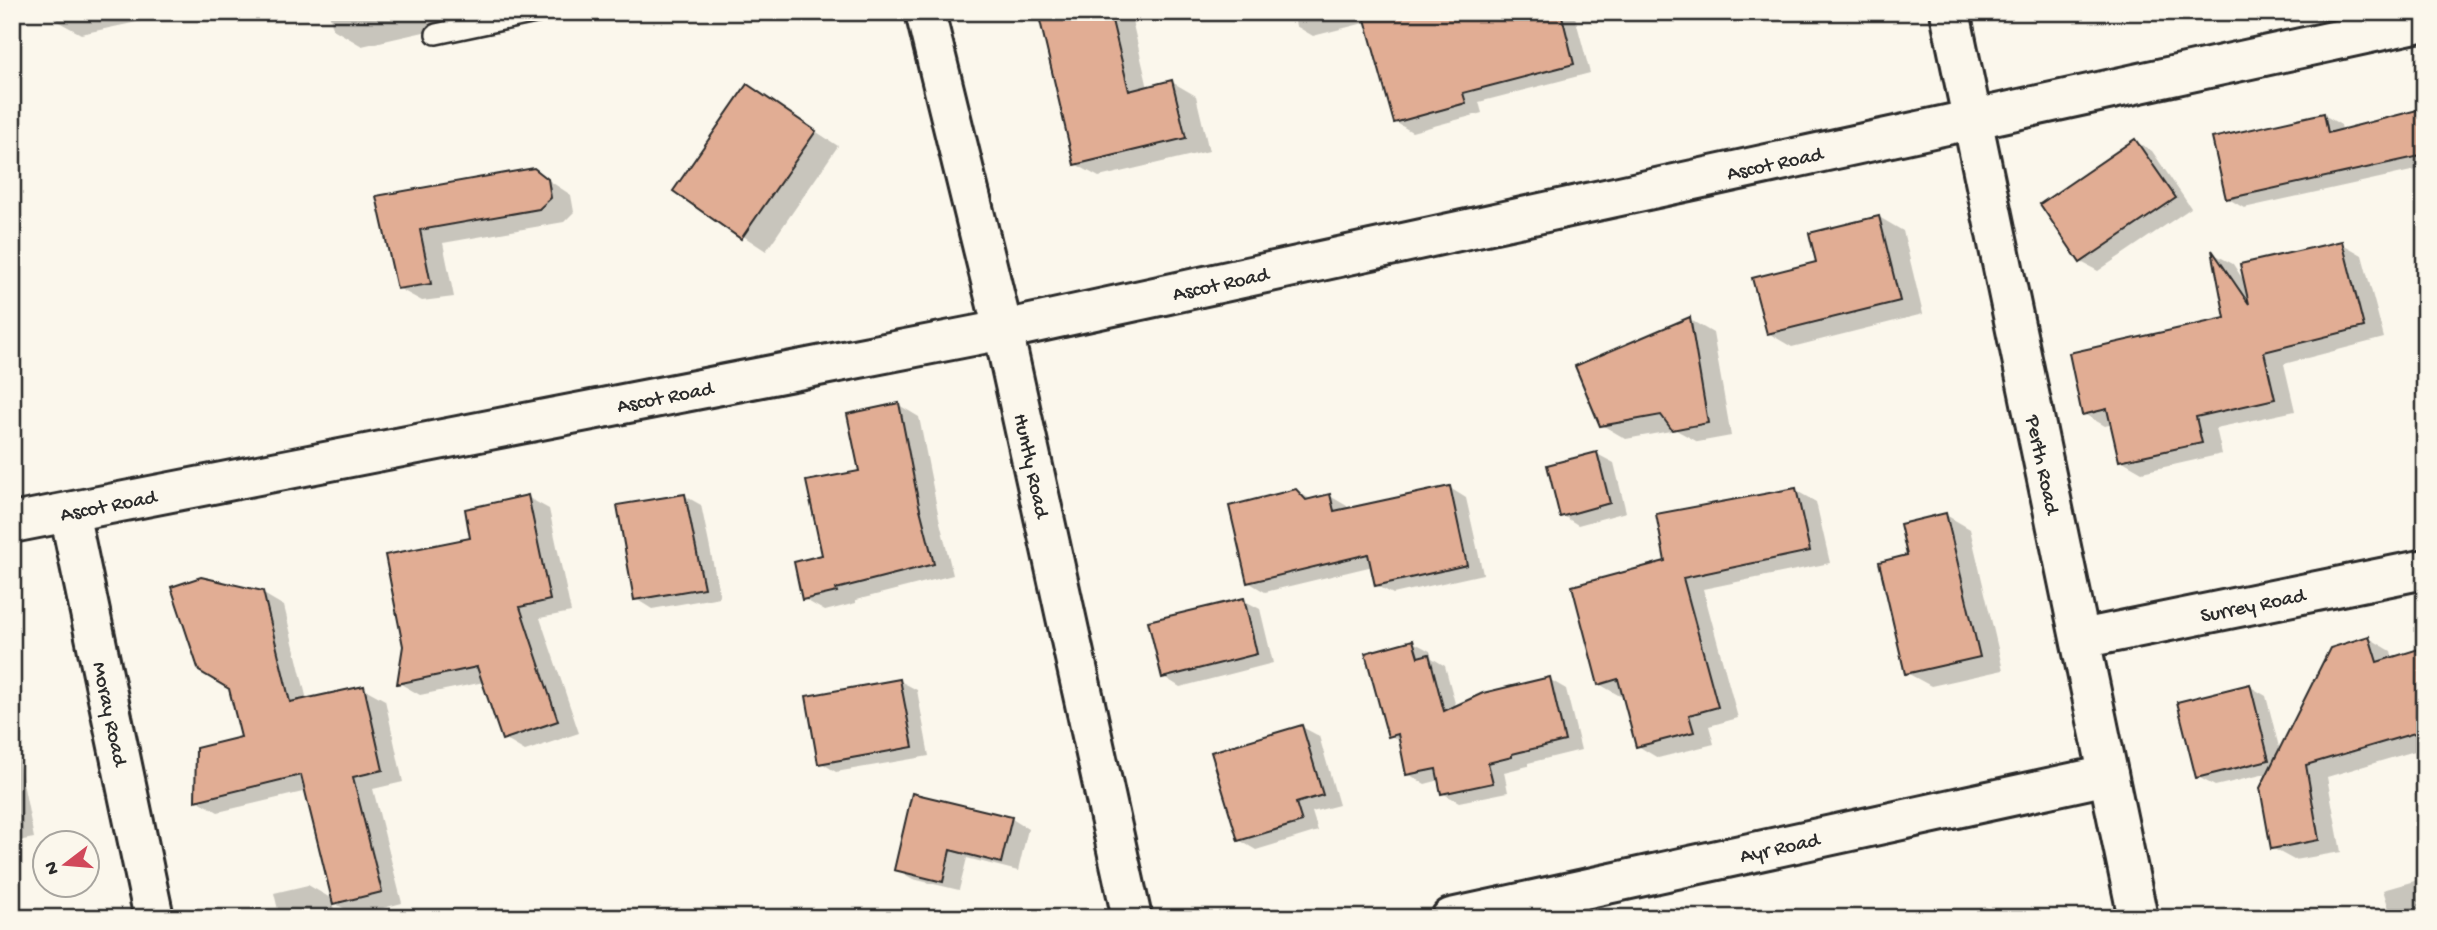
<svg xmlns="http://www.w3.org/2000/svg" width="2437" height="930" font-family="'Gochi Hand',sans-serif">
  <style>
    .shadow { fill: #0003 }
    .building { fill: #e1ad94; stroke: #2b2b2b; stroke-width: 2 }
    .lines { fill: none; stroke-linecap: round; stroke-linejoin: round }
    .service-casing { stroke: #2b2b2b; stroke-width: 24 }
    .minor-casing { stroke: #2b2b2b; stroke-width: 44 }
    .service { stroke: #fbf7ec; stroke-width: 19 }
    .minor { stroke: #fbf7ec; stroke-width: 38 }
    .labels { text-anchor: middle; stroke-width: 6; stroke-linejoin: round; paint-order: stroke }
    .street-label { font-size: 21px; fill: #2b2b2b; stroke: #fbf7ec }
  </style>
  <rect width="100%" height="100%" fill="#fbf7ec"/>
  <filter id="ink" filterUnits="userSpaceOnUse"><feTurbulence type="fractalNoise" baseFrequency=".0143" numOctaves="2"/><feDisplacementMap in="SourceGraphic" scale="14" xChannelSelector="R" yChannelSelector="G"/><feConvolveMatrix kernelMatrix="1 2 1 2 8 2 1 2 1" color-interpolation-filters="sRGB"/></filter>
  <g filter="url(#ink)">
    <g class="shadow">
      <path d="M 55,12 L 184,12 L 81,34 L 57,21 Z"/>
      <path d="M 329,12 L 512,12 L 362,46 L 333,29 Z"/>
      <path d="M 1039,12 L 1130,12 L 1148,88 L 1172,82 L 1196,96 L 1209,151 L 1099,177 L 1075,164 Z"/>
      <path d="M 1212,12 L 1244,12 L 1221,17 Z"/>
      <path d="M 1293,12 L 1370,12 L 1372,21 L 1313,36 L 1296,26 Z"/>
      <path d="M 1526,12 L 1574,13 L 1590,73 L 1479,102 L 1482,113 L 1412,132 L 1395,122 Z"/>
      <path d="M 747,86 L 838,146 L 766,251 L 675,191 Z"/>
      <path d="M 2425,110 L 2425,168 L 2244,208 L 2227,198 L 2324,115 L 2341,125 L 2342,131 Z"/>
      <path d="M 2135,141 L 2152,151 L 2191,208 L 2098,271 L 2081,262 Z"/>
      <path d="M 533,170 L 571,195 L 574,212 L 564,222 L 443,243 L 454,297 L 422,301 L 398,288 L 378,198 Z"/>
      <path d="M 1879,217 L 1903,231 L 1923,314 L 1792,347 L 1768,333 L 1818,263 Z"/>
      <path d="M 2341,243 L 2362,255 L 2384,338 L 2284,364 L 2295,411 L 2216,428 L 2222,454 L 2142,472 L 2121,460 L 2113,424 L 2105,426 L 2084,414 L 2228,319 L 2214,254 L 2233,264 L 2246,284 Z"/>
      <path d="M 1689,319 L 1713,333 L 1731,436 L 1698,442 L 1676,430 L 1626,439 L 1602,425 Z"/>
      <path d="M 899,405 L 919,417 L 939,518 L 953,575 L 856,600 L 856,603 L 825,611 L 804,599 L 861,472 Z"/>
      <path d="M 1597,454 L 1614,463 L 1626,512 L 1578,525 L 1562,515 Z"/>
      <path d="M 1450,488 L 1466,498 L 1483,574 L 1393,594 L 1376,585 L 1373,566 L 1265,592 L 1248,582 L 1296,491 L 1312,500 L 1330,496 L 1347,506 L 1348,510 Z"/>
      <path d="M 1795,490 L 1816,502 L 1830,563 L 1703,589 L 1738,718 L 1709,726 L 1714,744 L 1658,758 L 1638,746 L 1624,695 L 1620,696 L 1599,684 L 1667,562 Z"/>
      <path d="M 685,496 L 701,505 L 720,597 L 652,609 L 636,599 Z"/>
      <path d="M 527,497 L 549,509 L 571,612 L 540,618 L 579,733 L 525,751 L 503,738 L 484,682 L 420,695 L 399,683 L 472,539 Z"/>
      <path d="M 1946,515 L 1970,529 L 2003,670 L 1931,686 L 1907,673 L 1909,556 Z"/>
      <path d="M 262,593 L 284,606 L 307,700 L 363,688 L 385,700 L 403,782 L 373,789 L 402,903 L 356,915 L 332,902 L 336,918 L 280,918 L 274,893 L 308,885 L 334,900 L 307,791 L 218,812 L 197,800 L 243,738 Z"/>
      <path d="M 1243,600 L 1260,609 L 1273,663 L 1180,687 L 1164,677 Z"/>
      <path d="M 2369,638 L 2391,651 L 2393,659 L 2425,652 L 2425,748 L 2327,777 L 2341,852 L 2294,860 L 2272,848 L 2270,773 L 2215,786 L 2198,777 L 2249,686 L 2266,696 L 2280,751 Z"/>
      <path d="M 1413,642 L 1430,651 L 1432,658 L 1445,666 L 1456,707 L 1549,679 L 1566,689 L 1581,750 L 1528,763 L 1528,766 L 1504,772 L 1508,792 L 1459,802 L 1442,793 L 1440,780 L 1425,784 L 1408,774 L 1401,742 L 1390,735 Z"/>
      <path d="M 900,681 L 917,690 L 929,756 L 836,772 L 820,762 Z"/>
      <path d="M 12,727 L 34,838 L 12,842 Z"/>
      <path d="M 1302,727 L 1319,736 L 1339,805 L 1312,812 L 1318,831 L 1256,850 L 1239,840 Z"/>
      <path d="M 914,795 L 1012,819 L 1028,829 L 1018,871 L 967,858 L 959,890 L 913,879 L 896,869 Z"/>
      <path d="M 2425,878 L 2425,918 L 2392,918 L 2383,890 Z"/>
      <path d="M 1986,907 L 2004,918 L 1950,918 Z"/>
    </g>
    <g class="building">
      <path d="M 1038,12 L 1110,12 L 1129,91 L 1172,80 L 1186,138 L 1074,165 Z"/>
      <path d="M 1363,12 L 1561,12 L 1574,64 L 1463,93 L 1466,103 L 1394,123 Z"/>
      <path d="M 747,84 L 816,131 L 741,239 L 673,191 Z"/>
      <path d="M 2425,108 L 2425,155 L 2226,199 L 2212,138 L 2324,113 L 2328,133 Z"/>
      <path d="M 2135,139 L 2176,198 L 2080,263 L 2040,204 Z"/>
      <path d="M 534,168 L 548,179 L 551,198 L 539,209 L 420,230 L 431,284 L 397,289 L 376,196 Z"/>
      <path d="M 1879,216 L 1900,301 L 1767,334 L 1752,278 L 1816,262 L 1809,233 Z"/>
      <path d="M 2342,241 L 2364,327 L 2264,352 L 2275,399 L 2196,417 L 2202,443 L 2119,461 L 2107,409 L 2082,415 L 2069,353 L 2225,318 L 2212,250 L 2249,304 L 2240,264 Z"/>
      <path d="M 1690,317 L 1708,423 L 1672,430 L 1661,415 L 1600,426 L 1575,366 Z"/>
      <path d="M 899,403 L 919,505 L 934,564 L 836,589 L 837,592 L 802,600 L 794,562 L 822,555 L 806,481 L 859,471 L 847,414 Z"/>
      <path d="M 1597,452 L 1610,503 L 1560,517 L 1547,465 Z"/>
      <path d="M 1450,486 L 1467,565 L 1375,586 L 1368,554 L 1247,583 L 1229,506 L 1296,489 L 1306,500 L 1330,494 L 1334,511 Z"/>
      <path d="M 1796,488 L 1810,551 L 1683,578 L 1718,707 L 1689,715 L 1694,732 L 1636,747 L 1618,679 L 1598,685 L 1572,586 L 1665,561 L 1656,514 Z"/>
      <path d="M 685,494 L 704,588 L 634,600 L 617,505 Z"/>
      <path d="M 528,495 L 550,600 L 520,607 L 558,721 L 502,740 L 477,667 L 397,684 L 403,646 L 385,555 L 470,538 L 465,509 Z"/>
      <path d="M 1946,513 L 1980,657 L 1905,674 L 1879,562 L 1907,555 L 1900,524 Z"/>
      <path d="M 201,577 L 263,591 L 290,702 L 364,686 L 383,770 L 353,777 L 382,892 L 333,904 L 301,775 L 195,801 L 196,748 L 241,737 L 229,689 L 199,671 L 171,587 Z"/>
      <path d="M 1244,598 L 1257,654 L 1162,678 L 1148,621 Z"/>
      <path d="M 2369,636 L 2377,662 L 2425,647 L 2425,730 L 2306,765 L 2319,840 L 2271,849 L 2260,788 L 2330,648 Z"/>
      <path d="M 1413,640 L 1418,657 L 1429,654 L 1444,711 L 1483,693 L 1550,677 L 1565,741 L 1512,754 L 1512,757 L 1488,763 L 1493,783 L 1441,794 L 1436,769 L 1406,775 L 1398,734 L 1388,737 L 1365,653 Z"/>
      <path d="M 900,679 L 913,747 L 818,764 L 806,696 Z"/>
      <path d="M 2250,684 L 2269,760 L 2196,778 L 2177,702 Z"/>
      <path d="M 1302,725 L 1323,795 L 1296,803 L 1302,822 L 1238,841 L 1211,752 Z"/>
      <path d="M 912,793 L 1012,817 L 1001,863 L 950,850 L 943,882 L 894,870 Z"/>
    </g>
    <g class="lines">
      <defs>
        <path id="service" d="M 436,34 L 540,12"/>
        <g id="minor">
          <path id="s1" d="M 925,12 L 1003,330 L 1132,918"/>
          <path id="s2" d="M 1950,12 L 2138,918"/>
          <path id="s3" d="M 69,512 L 154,918"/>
          <path id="s4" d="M 12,523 L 1003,330 L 2425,21"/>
          <path id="s5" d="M 2081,639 L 2425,569"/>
          <path id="s6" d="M 1451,918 L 2108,775"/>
        </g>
      </defs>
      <use href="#service" class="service-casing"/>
      <use href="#minor" class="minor-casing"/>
      <use href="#service" class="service"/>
      <use href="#minor" class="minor"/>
    </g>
  </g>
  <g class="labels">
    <g class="street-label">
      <text dy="7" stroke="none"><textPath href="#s4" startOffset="1799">Ascot Road</textPath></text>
      <text dy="7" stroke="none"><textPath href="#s4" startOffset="1232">Ascot Road</textPath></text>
      <text dy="7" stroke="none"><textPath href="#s4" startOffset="665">Ascot Road</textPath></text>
      <text dy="7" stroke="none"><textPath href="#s1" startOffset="466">Huntly Road</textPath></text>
      <text dy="7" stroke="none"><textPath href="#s2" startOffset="462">Perth Road</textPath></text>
      <text dy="7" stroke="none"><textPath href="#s4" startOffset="98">Ascot Road</textPath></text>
      <text dy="7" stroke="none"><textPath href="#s5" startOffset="175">Surrey Road</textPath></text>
      <text dy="7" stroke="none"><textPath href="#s3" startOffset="206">Moray Road</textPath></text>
      <text dy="7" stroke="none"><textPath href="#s6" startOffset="336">Ayr Road</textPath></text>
    </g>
  </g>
  <rect width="2437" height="930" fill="none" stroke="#fbf7ec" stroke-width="42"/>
  <rect x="21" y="21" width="2395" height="888" fill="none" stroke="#2b2b2b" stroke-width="2.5" filter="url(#ink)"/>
  <g transform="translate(66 864) rotate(254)"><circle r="33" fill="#fbf7ec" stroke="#a8a59f" stroke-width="2"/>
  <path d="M0-5L12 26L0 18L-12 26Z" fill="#d1495b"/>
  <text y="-10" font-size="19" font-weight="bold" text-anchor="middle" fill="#2b2b2b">N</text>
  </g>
</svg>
